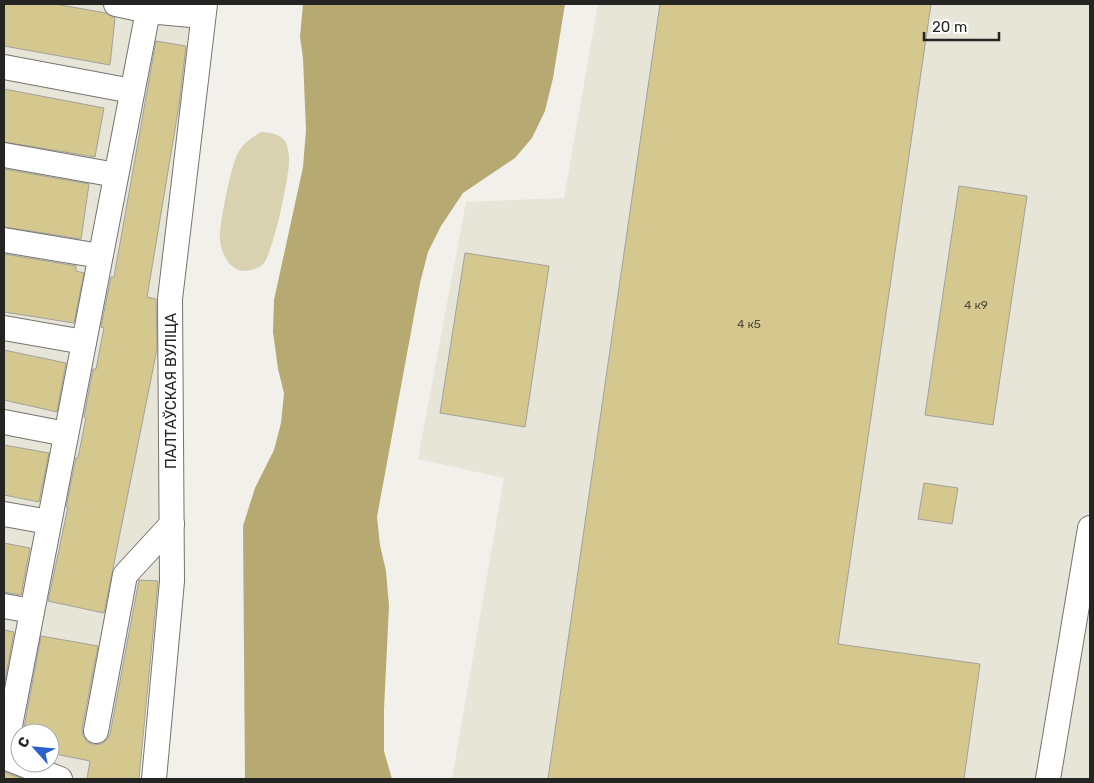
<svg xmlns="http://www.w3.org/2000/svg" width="1094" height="783" font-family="Rubik,sans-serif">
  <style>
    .built { fill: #e7e4d8; fill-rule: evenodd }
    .green { fill: #d9d2b0 }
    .forest { fill: #b6aa72 }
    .building { fill: #d4c88f; stroke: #a2a19c }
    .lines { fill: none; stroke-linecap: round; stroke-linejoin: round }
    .minor-casing { stroke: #75746f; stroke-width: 26 }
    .minor { stroke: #fff; stroke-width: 24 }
    .labels { text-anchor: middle; stroke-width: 4; stroke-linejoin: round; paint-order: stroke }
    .number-label { font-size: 12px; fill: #504d3d }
    .street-label { font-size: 15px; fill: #242422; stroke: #fff }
  </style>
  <rect width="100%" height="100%" fill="#f1f0ea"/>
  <g class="built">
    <path d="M 4,4 L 196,4 L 166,301 L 159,581 L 128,779 L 4,779 ZM 20,733 L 50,733 L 50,763 L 20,763 Z"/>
    <path d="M 598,4 L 1090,4 L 1090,779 L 452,779 L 504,478 L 418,459 L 466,202 L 564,198 Z"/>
  </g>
  <path class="green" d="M 261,132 C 271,133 278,133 285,141 C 288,145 289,154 289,159 C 290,175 273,252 264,263 C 260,268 251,271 244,271 C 229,270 222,254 220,241 C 218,229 231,167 237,155 C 242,144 251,138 261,132 Z"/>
  <path class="forest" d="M 303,4 L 565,4 L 553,78 L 545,111 L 532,138 L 515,158 L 463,193 L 441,226 L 428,252 L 420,283 L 377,517 L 380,545 L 386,571 L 389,606 L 384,709 L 384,751 L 392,779 L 245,779 L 243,526 L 255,488 L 274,450 L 281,423 L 284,393 L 278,369 L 273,332 L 274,300 L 303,167 L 306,130 L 303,58 L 300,37 Z"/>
  <g class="building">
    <path d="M 4,4 L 55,4 L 106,13 L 115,18 L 110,65 L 4,46 Z"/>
    <path d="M 660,4 L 931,4 L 838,644 L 980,664 L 964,779 L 548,779 Z"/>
    <path d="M 156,41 L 186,46 L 179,105 L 147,297 L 156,299 L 157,349 L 104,613 L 48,601 L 68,507 L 66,507 L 76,458 L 78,458 L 86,418 L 84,417 L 93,369 L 96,369 L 104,328 L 101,327 L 111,277 L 114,277 Z"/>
    <path d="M 4,89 L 104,108 L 95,157 L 4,142 Z"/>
    <path d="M 4,169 L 89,184 L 81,239 L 4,227 Z"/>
    <path d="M 959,186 L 1027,196 L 993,425 L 925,415 Z"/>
    <path d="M 465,253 L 549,266 L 525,427 L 440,413 Z"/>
    <path d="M 4,254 L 76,266 L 76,271 L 84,273 L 74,323 L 4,312 Z"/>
    <path d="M 4,350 L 66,363 L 57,412 L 4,400 Z"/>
    <path d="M 4,445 L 49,453 L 39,502 L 4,495 Z"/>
    <path d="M 924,483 L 958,488 L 952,524 L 918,519 Z"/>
    <path d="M 4,543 L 30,548 L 21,595 L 4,592 Z"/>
    <path d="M 139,580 L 158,581 L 139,779 L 87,779 L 90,761 L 50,753 L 50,733 L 23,733 L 41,636 L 98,646 L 82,729 L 83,736 L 87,742 L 94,745 L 101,744 L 107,740 L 110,734 Z"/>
    <path d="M 4,630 L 14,632 L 4,686 Z"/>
    <path d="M 4,772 L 23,779 L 4,779 Z"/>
  </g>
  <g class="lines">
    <defs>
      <g id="minor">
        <path d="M 116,4 L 148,11"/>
        <path d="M 4,67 L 132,91"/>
        <path d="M 4,155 L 116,175"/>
        <path d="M 4,240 L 100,256"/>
        <path d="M 4,328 L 84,342"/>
        <path d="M 4,422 L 66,434"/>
        <path d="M 4,514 L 49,522"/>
        <path d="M 4,606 L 32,611"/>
        <path d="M 96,731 L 125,575 L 172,524"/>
        <path d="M 60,779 L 4,757 L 148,11 L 202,16"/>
        <path d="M 154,779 L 172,581 L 170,299 L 205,4"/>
        <path d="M 1048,779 L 1090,528"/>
      </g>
    </defs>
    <use href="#minor" class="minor-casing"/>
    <use href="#minor" class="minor"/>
  </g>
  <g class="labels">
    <g class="number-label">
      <text x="976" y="309">4 к9</text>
      <text x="749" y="328">4 к5</text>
    </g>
    <g class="street-label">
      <text transform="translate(171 391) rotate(-90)" y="5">ПАЛТАЎСКАЯ ВУЛІЦА</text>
    </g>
  </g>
  <rect width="1094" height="783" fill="none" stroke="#242422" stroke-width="10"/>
  <g transform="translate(35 748) rotate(297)"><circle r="24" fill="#ffffff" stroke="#a7a7a7"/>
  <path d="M0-4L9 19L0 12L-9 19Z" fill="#2c60ce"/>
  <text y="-8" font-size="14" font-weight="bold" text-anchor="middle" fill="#242422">С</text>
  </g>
  <path d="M924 32v8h75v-8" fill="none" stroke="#242422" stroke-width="2.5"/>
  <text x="932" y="32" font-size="15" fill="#242422" stroke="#ffffff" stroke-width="4" paint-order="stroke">20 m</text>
</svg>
